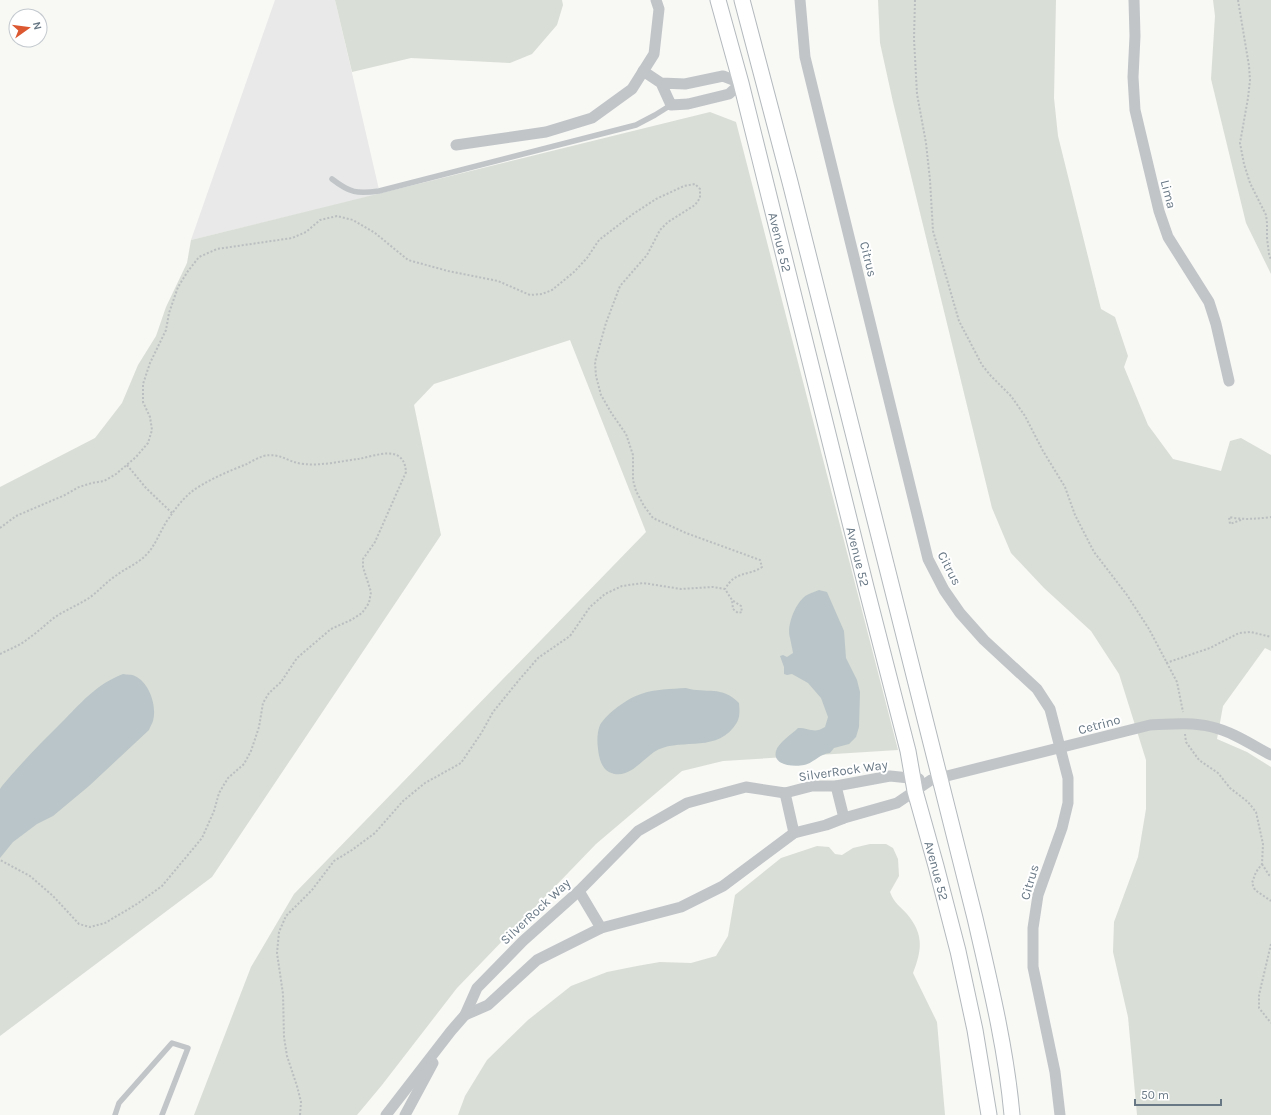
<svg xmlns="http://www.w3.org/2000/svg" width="1271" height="1115" font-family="Karla,sans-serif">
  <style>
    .built { fill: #e8e9e8 }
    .green { fill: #d9ded6 }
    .water { fill: #bac5c9 }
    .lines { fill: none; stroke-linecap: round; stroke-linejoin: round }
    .secondary-casing { stroke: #b3b9bd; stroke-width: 17 }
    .path { stroke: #bbbec0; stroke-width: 2; stroke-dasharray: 2 2; stroke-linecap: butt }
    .service { stroke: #c1c5c8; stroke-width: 5.5 }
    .minor { stroke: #c1c5c8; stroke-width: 11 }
    .secondary { stroke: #fff; stroke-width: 15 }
    .labels { text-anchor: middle; stroke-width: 4; stroke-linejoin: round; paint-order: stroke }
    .street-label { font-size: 13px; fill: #687885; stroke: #fff }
  </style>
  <rect width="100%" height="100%" fill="#f8f8f5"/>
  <path class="built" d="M 275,0 L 335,0 L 380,194 L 191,240 Z"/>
  <g class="green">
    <path d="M 335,0 L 562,0 L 563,5 L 557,25 L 532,54 L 510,63 L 411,58 L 352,72 Z"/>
    <path d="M 878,0 L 1056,0 L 1054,98 L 1058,136 L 1101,309 L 1115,317 L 1128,356 L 1124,367 L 1148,425 L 1173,459 L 1221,471 L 1230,441 L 1241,438 L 1271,455 L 1271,651 L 1265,648 L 1223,706 L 1217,739 L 1247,752 L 1271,767 L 1271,1115 L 1137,1115 L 1128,1017 L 1113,952 L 1114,922 L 1138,857 L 1146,809 L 1146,760 L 1119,674 L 1091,631 L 1044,588 L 1011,553 L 992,508 L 893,102 L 880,43 Z"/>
    <path d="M 1213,0 L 1271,0 L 1271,274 L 1246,223 L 1211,79 L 1215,16 Z"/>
    <path d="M 710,112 L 736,122 L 898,750 L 723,761 L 682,771 L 596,844 L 457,988 L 382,1085 L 357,1115 L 194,1115 L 251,967 L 294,894 L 646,532 L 570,340 L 434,384 L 414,405 L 441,535 L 212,877 L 0,1036 L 0,487 L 95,438 L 122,403 L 138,365 L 156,336 L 166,307 L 187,263 L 191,240 Z"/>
    <path d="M 870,844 L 886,844 L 893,848 L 898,859 L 899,876 L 890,892 C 894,903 900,906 907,914 C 924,934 922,950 913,973 L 937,1022 L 945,1115 L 458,1115 L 465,1096 L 487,1060 L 528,1020 L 571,986 L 607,972 L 637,966 L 660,962 L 691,963 L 716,956 L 728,936 L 735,895 L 781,858 L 817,846 L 829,847 L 835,854 L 842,855 L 853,848 Z"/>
  </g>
  <g class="water">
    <path d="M 819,590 L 827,592 L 844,631 L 846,658 L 857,680 L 860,692 L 859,727 L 856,737 L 849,744 L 834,748 L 830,753 C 819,754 814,763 804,765 C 795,767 772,766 776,751 C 778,743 792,734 798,728 C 810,728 814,734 825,727 L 828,717 L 821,698 L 808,683 L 792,674 L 787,675 L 784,674 L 784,667 L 780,656 L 783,655 L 787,657 L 793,653 C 792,647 791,643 790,638 C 786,626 796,601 807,595 C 810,593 815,592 819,590 Z"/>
    <path d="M 123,674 C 127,675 132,674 135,676 C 150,683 157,707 153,721 C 152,724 150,727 149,730 L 89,786 L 53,816 L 37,824 L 13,842 L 0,858 L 0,789 L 2,786 C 22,762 43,741 65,719 C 85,699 96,685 123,674 Z"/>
    <path d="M 686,688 C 706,694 722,685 739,703 C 740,714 740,720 733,728 C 713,753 677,737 654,752 C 641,761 627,781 609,772 C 601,768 599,757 598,749 C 597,741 597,732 600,725 C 607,713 628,698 641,694 C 655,689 671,689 686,688 Z"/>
  </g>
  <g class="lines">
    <defs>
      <g id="secondary">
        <path id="s1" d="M 718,0 L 741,83 L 866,587 L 908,751 L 915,791 L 936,866 L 958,951 L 975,1030 L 989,1115"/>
        <path d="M 742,0 L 790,182 L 975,918 C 990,983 1006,1048 1012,1115"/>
      </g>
    </defs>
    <use href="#secondary" class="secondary-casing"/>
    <g class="path">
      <path d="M 915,0 L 914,39 L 917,94 L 926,143 L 930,180 L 933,231 L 959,321 L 982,365 L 991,376 L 1011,396 L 1025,416 L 1043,451 L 1065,487 L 1075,515 L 1094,552 L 1127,595 L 1149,629 L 1177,682 L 1183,712"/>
      <path d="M 1238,0 L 1249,66 L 1250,80 L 1248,98 L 1240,143 L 1244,164 L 1250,183 L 1266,215 L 1267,223 L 1267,238 L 1269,254 L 1271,260"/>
      <path d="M 127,465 L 146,488 L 172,513"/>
      <path d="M 1241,520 L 1230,524 L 1229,517 C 1244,520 1256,519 1271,517"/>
      <path d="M 0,528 L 16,516 L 65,495 L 79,487 L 92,483 L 104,481 L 116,474 L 136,457 L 148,443 L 152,430 L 150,417 L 143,402 L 143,384 L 150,363 L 166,330 L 169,313 L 178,287 L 188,271 L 199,257 L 217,249 L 292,238 L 306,232 L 320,220 L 337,216 L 353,220 L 375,233 L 408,260 L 448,271 L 498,281 L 530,295 L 542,294 L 552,290 L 574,272 L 587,258 L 599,240 L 633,214 L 656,199 L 684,186 L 695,184 L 700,189 L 700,198 L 695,205 L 668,222 L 660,230 L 647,255 L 620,286 L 606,323 L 595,362 L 596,376 L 601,395 L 612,414 L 626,434 L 633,455 L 633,480 L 636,491 L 644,506 L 653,518 L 686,533 L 760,560 L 762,567 C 747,577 736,570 725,589"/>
      <path d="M 0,654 C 10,649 21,645 29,638 C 38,632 46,624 55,617 C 66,610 78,605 89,598 C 99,591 107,581 117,575 C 126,568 137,564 145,556 C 156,546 160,530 169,518 C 175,509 182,500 190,493 C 205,481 229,471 247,464 C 252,461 258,458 263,456 C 281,452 288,463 304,464 C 321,466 342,461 358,459 C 376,456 404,443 406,472 L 375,542 L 363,559 L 363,567 L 371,592 L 369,603 L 362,613 L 351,620 L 331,629 L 297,658 L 281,682 L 269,693 L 263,703 L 259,727 L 251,751 L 244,764 L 228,778 L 219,793 L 214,811 L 202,838 L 162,886 L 137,904 L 105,923 L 90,927 L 79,924 L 53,896 L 30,876 L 0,860"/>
      <path d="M 1166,663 L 1210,648 L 1239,633 L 1251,632 L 1271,637"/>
      <path d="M 1185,734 L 1186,742 L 1199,760 L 1218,773 L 1230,788 L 1248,802 L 1256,812 L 1263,844 L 1262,864 L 1256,872 L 1252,883 L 1255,890 L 1271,901"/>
      <path d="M 1262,864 L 1269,875 L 1271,876"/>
      <path d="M 1271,944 L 1259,995 L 1259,1008 L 1271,1023"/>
      <path d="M 300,1115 L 301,1102 L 297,1086 L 287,1056 L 284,1037 L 283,994 L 277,953 L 279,932 L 286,916 L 312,890 L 334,861 L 352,850 L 375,833 L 403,801 L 425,783 L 461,763 L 482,732 L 493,712 L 519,680 L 538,658 L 570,636 L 590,607 L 605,594 L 622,586 L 643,583 L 681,589 L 713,587 L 725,589 L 732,600 L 741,606 L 742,612 L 738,613 L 733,609 L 732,600"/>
    </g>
    <g class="service">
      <path d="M 332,179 C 350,193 357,194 379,191 L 636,125 L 655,115 L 671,105"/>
      <path d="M 115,1115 L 119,1103 L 172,1043 L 188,1048 L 162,1115"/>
    </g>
    <g class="minor">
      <path d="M 800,0 L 805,57 L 928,559 L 944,590 L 960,613 L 984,640 L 1037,689 L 1050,709 L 1068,778 L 1068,803 L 1062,828 L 1038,895 L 1033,928 L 1033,967 L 1055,1072 L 1060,1115"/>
      <path d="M 1134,0 L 1135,36 L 1133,77 L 1135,110 L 1159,211 L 1168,237 L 1209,302 L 1216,324 L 1229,381"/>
      <path d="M 643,71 L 661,83 L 685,84 L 723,76 L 741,83 L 729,94 L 688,104 L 671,105 L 661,83"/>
      <path d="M 456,145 L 546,132 L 592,118 L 632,89 L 654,54 L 659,9 L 656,0"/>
      <path d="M 836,786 L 844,818"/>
      <path d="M 785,793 L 794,833"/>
      <path d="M 579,891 L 601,928"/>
      <path d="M 465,1015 L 488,1005 L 537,960 L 601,928 L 681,907 L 723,886 L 794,833 L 826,825 L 844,818 L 897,803 L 931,780 L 1150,725 C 1171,724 1192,722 1212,727 C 1233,732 1252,745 1271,755"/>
      <path d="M 386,1115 L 451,1031 L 465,1015 L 477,988 L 523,941 L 579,891 L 638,831 L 687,803 L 746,787 L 785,793 L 812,786 L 836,786 L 890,776 L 919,779"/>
      <path d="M 405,1115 L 433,1063"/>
    </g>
    <use href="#secondary" class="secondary"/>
  </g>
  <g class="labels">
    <g class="street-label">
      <text transform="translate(1169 194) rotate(75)" y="5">Lima</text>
      <text dy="5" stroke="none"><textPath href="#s1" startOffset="250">Avenue 52</textPath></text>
      <text transform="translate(869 259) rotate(76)" y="5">Citrus</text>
      <text dy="5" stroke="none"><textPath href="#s1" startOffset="574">Avenue 52</textPath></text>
      <text transform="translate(950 568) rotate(63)" y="5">Citrus</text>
      <text transform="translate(1099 724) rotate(-15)" y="5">Cetrino</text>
      <text transform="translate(843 770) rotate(-8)" y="5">SilverRock Way</text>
      <text dy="5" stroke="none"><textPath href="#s1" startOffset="898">Avenue 52</textPath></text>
      <text transform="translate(1029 882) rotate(-74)" y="5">Citrus</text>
      <text transform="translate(535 911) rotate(-43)" y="5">SilverRock Way</text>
    </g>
  </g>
  <g transform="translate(28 28) rotate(76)"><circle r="19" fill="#ffffff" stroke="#c3c9ce"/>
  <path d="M0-3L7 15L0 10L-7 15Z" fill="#dc5831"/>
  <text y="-6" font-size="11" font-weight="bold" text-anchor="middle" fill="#687885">N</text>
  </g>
  <path d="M1135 1099v6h86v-6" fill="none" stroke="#687885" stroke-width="2"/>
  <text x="1141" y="1099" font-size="12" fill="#687885" stroke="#ffffff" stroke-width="3" paint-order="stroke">50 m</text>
</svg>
